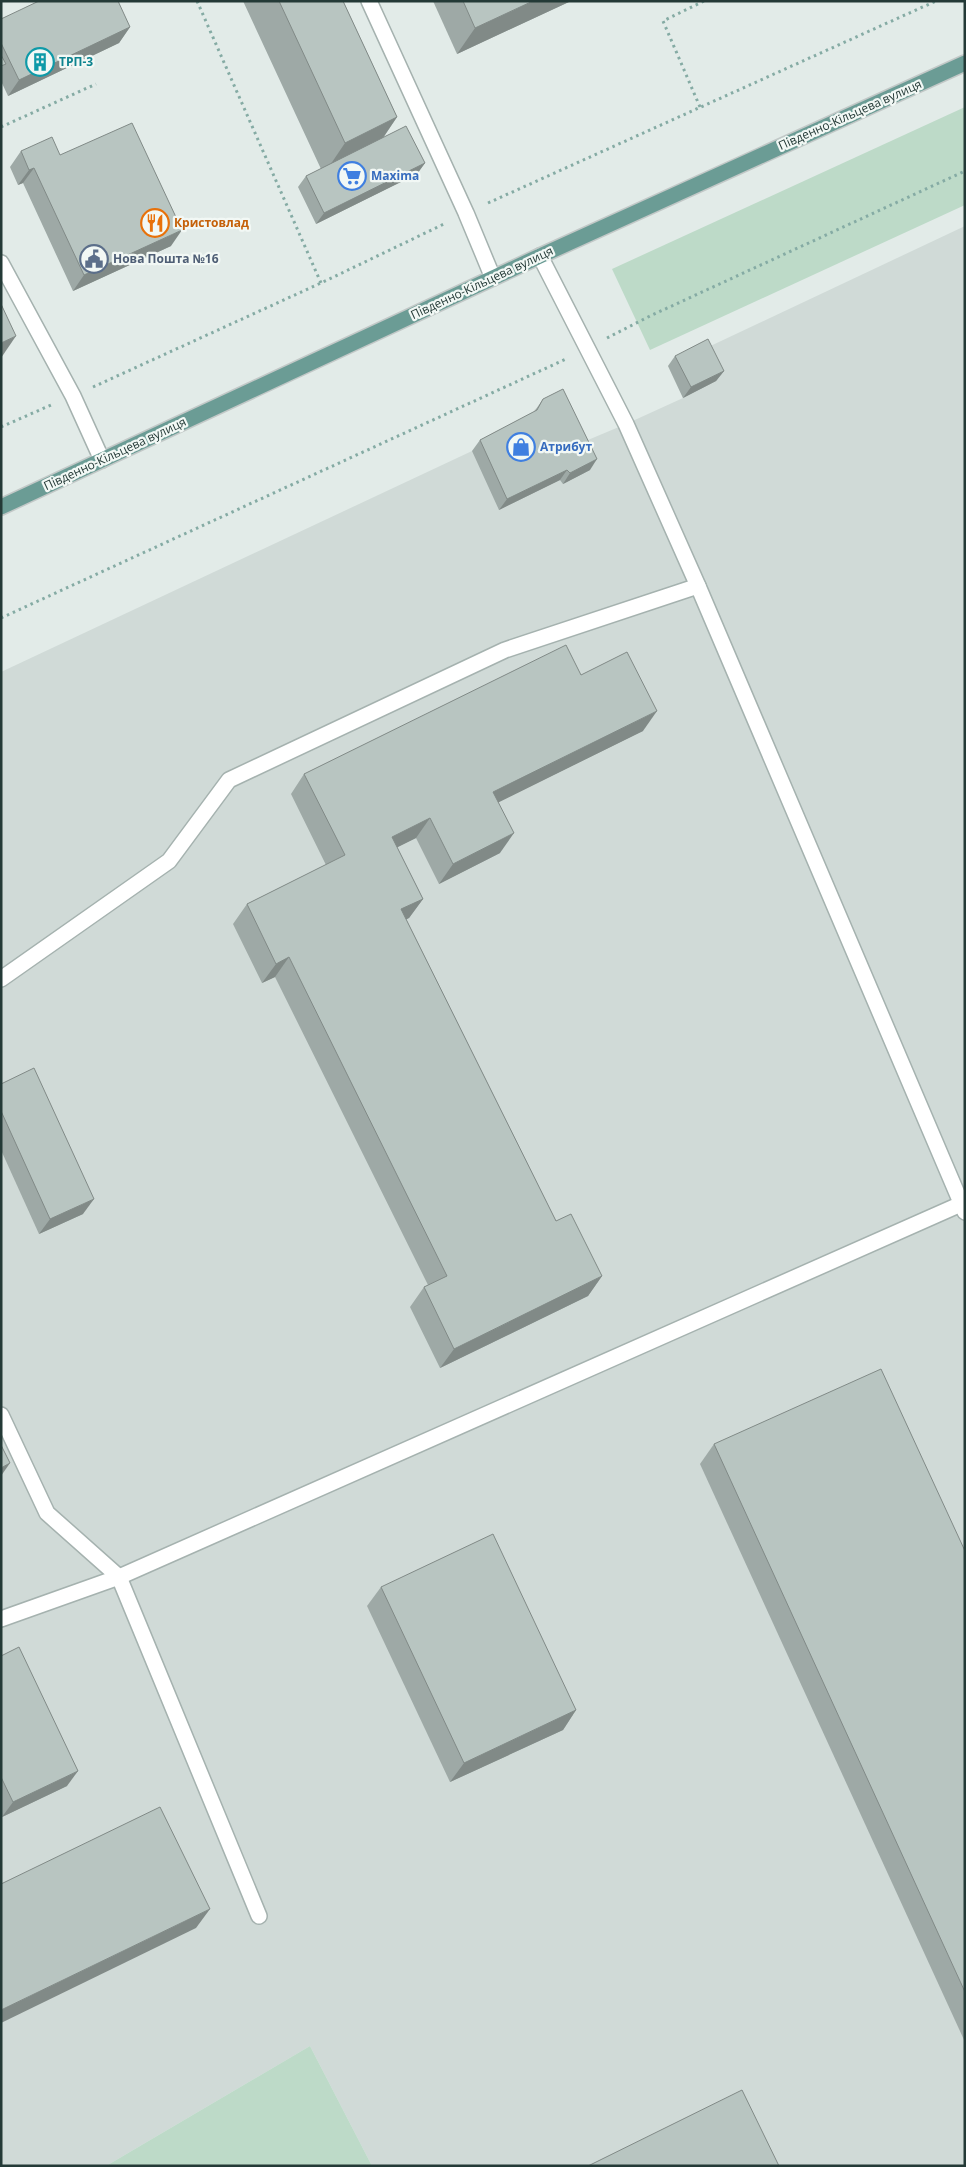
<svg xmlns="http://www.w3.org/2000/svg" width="966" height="2167" font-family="'Open Sans',sans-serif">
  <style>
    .built { fill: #d0dad7 }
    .green { fill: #bddac8 }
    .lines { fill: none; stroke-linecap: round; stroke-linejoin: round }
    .lane-casing { stroke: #a5b2af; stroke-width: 18 }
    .primary-casing { stroke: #c2c8c7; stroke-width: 18 }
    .path { stroke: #85aba4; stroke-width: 3; stroke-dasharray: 2.5 4; stroke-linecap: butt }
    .lane { stroke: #fff; stroke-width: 15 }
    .primary { stroke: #6b9c95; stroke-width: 15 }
    .wall { fill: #9ea9a6 }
    .shaded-wall { fill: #818a87 }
    .building { fill: #b8c5c1; stroke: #818a87 }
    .labels { text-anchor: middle; stroke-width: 4.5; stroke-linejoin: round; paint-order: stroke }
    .culture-label { font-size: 12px; font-weight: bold; fill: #0d838f; stroke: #f2f8f5; text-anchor: start }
    .street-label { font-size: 12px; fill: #243a37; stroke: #f2f8f5 }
    .shop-label { font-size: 12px; font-weight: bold; fill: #366cbe; stroke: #f2f8f5; text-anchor: start }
    .food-label { font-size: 12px; font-weight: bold; fill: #c56008; stroke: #f2f8f5; text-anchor: start }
    .service-label { font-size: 12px; font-weight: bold; fill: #4e5e75; stroke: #f2f8f5; text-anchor: start }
  </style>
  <rect width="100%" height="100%" fill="#e2ebe8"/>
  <path class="built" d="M 965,226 L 965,2166 L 372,2166 L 310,2046 L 106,2166 L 1,2166 L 1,672 L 472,451 L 529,421 L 535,409 L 555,400 L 576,445 L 626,424 L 683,398 L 668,366 Z"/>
  <g class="green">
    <path d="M 965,107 L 965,205 L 650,350 L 612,269 Z"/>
    <path d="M 310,2046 L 372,2166 L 106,2166 Z"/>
  </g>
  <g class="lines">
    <defs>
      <g id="lane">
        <path d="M 369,1 L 466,213 L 493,278"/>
        <path d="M 540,256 L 626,424 L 698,586 L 965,1212"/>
        <path d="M 1,263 L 73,396 L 102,460"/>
        <path d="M 1,979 L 169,861 L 229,780 L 505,650 L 698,586"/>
        <path d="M 1,1415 L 47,1513 L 119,1577 L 259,1916"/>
        <path d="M 1,1619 L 119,1577 L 961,1204"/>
      </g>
      <path id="primary" d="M 1,507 L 540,256 L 965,63"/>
    </defs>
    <use href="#lane" class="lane-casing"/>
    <use href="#primary" class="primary-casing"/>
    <g class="path">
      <path d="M 197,1 L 321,283"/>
      <path d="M 700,107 L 663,21 L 704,1"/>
      <path d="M 1,127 L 96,84"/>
      <path d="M 488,203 L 936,1"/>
      <path d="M 607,338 L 650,316 L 965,171"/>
      <path d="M 93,387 L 321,283 L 444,224"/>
      <path d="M 1,427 L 51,405"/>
      <path d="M 1,618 L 566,359"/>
    </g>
    <use href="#lane" class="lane"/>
    <use href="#primary" class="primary"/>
  </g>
  <g class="wall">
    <path d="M 243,1 L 343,1 L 397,117 L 383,138 L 425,163 L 417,174 L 316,224 L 298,187 L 306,176 L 321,169 Z"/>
    <path d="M 433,1 L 571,1 L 457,54 Z"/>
    <path d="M 1,19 L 130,27 L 119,43 L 8,96 L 1,81 Z"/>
    <path d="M 21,151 L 60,155 L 171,246 L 73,291 L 23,183 L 18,185 L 10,167 Z"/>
    <path d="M 675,356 L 724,371 L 716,381 L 683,398 L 668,366 Z"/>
    <path d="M 543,399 L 590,470 L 563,484 L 560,480 L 499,510 L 472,451 L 480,440 L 534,412 Z"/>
    <path d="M 581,675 L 643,731 L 498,802 L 500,853 L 439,884 L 416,838 L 397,847 L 423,899 L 409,918 L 406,919 L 556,1221 L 602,1276 L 588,1296 L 440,1368 L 410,1307 L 424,1287 L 428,1285 L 275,977 L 262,983 L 233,924 L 247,904 L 326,865 L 291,794 L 304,774 Z"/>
    <path d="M 1,1084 L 83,1214 L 39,1234 L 1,1150 Z"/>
    <path d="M 714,1444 L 965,1551 L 965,2042 L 700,1464 Z"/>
    <path d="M 381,1587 L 576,1710 L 563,1730 L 450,1782 L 367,1606 Z"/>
    <path d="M 1,1656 L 67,1786 L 2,1817 L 1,1815 Z"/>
  </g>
  <g class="shaded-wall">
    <path d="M 533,1 L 571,1 L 457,54 L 475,28 Z"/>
    <path d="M 130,27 L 119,43 L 8,96 L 19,80 Z"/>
    <path d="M 397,117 L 376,148 L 324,174 L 345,143 Z"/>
    <path d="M 425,163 L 417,174 L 316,224 L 324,213 Z"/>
    <path d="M 34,168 L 23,183 L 18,185 L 29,170 Z"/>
    <path d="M 182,230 L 171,246 L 73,291 L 84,275 Z"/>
    <path d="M 16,336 L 1,358 L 1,343 Z"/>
    <path d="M 724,371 L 716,381 L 683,398 L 691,387 Z"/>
    <path d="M 597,459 L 590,470 L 563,484 L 570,473 Z"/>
    <path d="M 567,470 L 560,480 L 499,510 L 507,499 Z"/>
    <path d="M 657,711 L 643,731 L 479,812 L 493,792 Z"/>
    <path d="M 430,818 L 416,838 L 378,857 L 392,837 Z"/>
    <path d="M 514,833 L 500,853 L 439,884 L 453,864 Z"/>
    <path d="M 423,899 L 409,918 L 388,929 L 401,909 Z"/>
    <path d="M 289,957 L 275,977 L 262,983 L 276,964 Z"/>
    <path d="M 94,1199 L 83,1214 L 39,1234 L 50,1219 Z"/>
    <path d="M 602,1276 L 588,1296 L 440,1368 L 454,1349 Z"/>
    <path d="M 10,1463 L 1,1476 L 1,1468 Z"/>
    <path d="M 576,1710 L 563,1730 L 450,1782 L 464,1763 Z"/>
    <path d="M 78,1771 L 67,1786 L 2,1817 L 13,1802 Z"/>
    <path d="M 210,1909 L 196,1928 L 1,2023 L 1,2010 Z"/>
  </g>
  <g class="building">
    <path d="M 39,1 L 118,1 L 130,27 L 19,80 L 1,43 L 1,19 Z"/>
    <path d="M 279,1 L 343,1 L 397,117 L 345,143 Z"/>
    <path d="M 463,1 L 533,1 L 475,28 Z"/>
    <path d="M 1,55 L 6,64 L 1,66 Z"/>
    <path d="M 132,123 L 182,230 L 84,275 L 34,168 L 29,170 L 21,151 L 52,137 L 60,155 Z"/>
    <path d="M 406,126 L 425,163 L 324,213 L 306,176 Z"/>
    <path d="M 1,304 L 16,336 L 1,343 Z"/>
    <path d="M 708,339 L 724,371 L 691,387 L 675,356 Z"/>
    <path d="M 563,389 L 597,459 L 570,473 L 567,470 L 507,499 L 480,440 L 537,410 L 543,399 Z"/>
    <path d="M 566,645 L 581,675 L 627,652 L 657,711 L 493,792 L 514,833 L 453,864 L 430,818 L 392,837 L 423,899 L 401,909 L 556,1221 L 571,1214 L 602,1276 L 454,1349 L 424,1287 L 447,1276 L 289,957 L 276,964 L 247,904 L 345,855 L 304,774 Z"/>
    <path d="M 34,1068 L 94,1199 L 50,1219 L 1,1111 L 1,1084 Z"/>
    <path d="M 881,1369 L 965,1551 L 965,1992 L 714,1444 Z"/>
    <path d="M 1,1445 L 10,1463 L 1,1468 Z"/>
    <path d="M 493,1534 L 576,1710 L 464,1763 L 381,1587 Z"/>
    <path d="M 19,1647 L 78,1771 L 13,1802 L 1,1777 L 1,1656 Z"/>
    <path d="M 160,1807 L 210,1909 L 1,2010 L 1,1884 Z"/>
    <path d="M 742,2090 L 779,2166 L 588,2166 Z"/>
  </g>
  <defs>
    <symbol id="building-ring" viewBox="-11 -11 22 22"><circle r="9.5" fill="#f2f8f5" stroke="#0f9aa8" stroke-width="1.5"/><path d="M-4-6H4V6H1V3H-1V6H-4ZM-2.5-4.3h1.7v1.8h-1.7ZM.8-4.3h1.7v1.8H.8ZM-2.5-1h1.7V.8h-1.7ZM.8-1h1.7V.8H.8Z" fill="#0f9aa8"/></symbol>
    <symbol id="supermarket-ring" viewBox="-11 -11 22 22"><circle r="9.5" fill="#f2f8f5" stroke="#3f7fe0" stroke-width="1.5"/><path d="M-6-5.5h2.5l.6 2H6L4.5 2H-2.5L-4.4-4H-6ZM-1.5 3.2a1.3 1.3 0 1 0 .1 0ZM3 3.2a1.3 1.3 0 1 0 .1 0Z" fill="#3f7fe0"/></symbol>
    <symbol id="restaurant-ring" viewBox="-11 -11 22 22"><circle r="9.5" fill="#f2f8f5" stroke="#e8710a" stroke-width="1.5"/><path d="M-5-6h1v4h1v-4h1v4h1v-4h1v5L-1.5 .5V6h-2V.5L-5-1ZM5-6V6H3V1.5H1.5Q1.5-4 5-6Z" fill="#e8710a"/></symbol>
    <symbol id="civic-ring" viewBox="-11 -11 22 22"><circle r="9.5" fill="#f2f8f5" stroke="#5c6f8a" stroke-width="1.5"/><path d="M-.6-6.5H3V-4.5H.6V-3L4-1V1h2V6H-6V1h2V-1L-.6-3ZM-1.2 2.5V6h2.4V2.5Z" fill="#5c6f8a"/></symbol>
    <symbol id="shop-ring" viewBox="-11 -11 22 22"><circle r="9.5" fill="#f2f8f5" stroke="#3f7fe0" stroke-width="1.5"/><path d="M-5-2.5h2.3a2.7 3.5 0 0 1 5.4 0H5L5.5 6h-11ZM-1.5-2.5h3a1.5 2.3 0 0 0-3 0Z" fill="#3f7fe0"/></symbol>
  </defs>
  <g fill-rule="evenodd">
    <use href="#building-ring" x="24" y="46" width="32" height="32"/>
    <use href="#supermarket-ring" x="336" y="160" width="32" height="32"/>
    <use href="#restaurant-ring" x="139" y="207" width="32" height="32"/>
    <use href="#civic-ring" x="78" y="243" width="32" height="32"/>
    <use href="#shop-ring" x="505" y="431" width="32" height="32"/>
  </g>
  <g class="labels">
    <g class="culture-label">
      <text x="59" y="66">ТРП-3</text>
    </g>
    <g class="street-label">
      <text transform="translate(850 115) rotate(-24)" y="4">Південно-Кільцева вулиця</text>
      <text transform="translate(482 283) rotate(-25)" y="4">Південно-Кільцева вулиця</text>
      <text transform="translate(115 454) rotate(-25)" y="4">Південно-Кільцева вулиця</text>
    </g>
    <g class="shop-label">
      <text x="371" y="180">Maxima</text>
      <text x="540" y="451">Атрибут</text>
    </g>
    <g class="food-label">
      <text x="174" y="227">Кристовлад</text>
    </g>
    <g class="service-label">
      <text x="113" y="263">Нова Пошта №16</text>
    </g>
  </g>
  <rect width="966" height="2167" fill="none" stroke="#243a37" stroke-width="5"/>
</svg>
